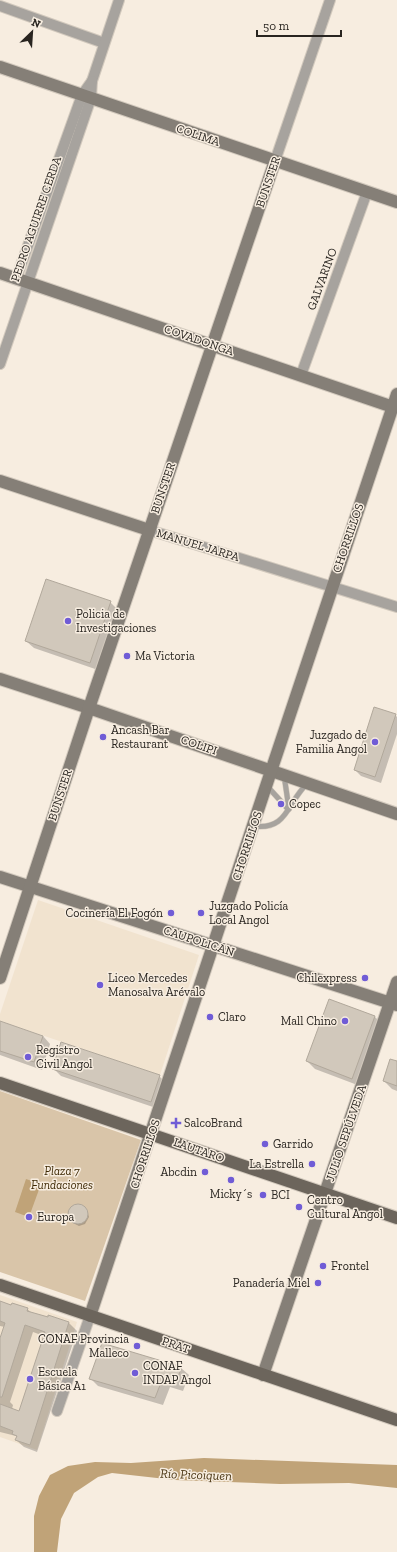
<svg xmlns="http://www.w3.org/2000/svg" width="397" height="1552" font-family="'Zilla Slab',serif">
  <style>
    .built { fill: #f1e3cf }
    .green { fill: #d9c5a9 }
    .water { fill: #c0a378 }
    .shadow { fill: #0003; fill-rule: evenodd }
    .building { fill: #d1c8bb; stroke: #b1a89b }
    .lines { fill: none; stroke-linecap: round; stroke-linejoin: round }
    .lane-casing { stroke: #d2c9bd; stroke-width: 6 }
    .street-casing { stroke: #d2c9bd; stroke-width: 12 }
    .secondary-casing { stroke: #d2c9bd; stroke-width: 14 }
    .primary-casing { stroke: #d2c9bd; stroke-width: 14 }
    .lane { stroke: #a7a39e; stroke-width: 5 }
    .street { stroke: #a7a39e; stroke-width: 10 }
    .secondary { stroke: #857f77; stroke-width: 12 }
    .primary { stroke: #6c655c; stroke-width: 12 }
    .poi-dot { fill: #705cd6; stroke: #f7ede0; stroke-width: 1.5 }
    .labels { text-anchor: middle; stroke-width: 3; stroke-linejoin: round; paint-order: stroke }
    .street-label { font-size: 12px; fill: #292520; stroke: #f7ede0 }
    .poi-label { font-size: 12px; fill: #292520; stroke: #f7ede0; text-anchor: start }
    .park-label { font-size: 12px; font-style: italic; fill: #3e2904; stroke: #f7ede0 }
    .water-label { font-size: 13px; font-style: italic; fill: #493411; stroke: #f7ede0 }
  </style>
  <rect width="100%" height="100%" fill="#f7ede0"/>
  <g class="built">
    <path d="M 38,900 L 199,955 L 160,1075 L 0,1021 L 0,1014 Z"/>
    <path d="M 0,1295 L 77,1322 L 37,1450 L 0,1437 Z"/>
  </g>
  <path class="green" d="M 0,1091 L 141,1140 L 85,1301 L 0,1272 Z"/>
  <g class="water">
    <path d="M 26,1179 L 41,1184 L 29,1217 L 15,1212 Z"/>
    <path d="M 204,1458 L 397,1465 L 397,1488 L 349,1483 L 280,1484 L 175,1480 L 112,1473 L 98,1477 L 74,1493 L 61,1519 L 57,1552 L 34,1552 L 34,1516 L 39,1496 L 50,1475 L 68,1466 L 95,1462 L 131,1463 Z"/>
  </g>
  <g class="shadow">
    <path d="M 110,602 L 118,610 L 98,670 L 34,648 L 26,641 Z"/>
    <path d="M 395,715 L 397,717 L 397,734 L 381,783 L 361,776 L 355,770 Z"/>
    <path d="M 375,1017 L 383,1025 L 360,1086 L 315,1069 L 307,1061 Z"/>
    <path d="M 0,1025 L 43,1036 L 50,1044 L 42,1070 L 0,1055 Z"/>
    <path d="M 397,1062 L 397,1091 L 392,1089 L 384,1081 Z"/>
    <path d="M 53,1068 L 159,1076 L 167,1084 L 159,1109 L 61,1076 Z"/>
    <path d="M 80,1205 L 87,1211 L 89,1217 L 85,1224 L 79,1226 L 73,1223 L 69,1215 L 72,1207 Z"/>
    <path d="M 0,1302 L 27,1309 L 32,1313 L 48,1319 L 49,1317 L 69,1323 L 77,1331 L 37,1452 L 24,1447 L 16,1440 L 17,1438 L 16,1436 L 0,1432 L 0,1342 L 5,1327 L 0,1326 ZM 33,1332 L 44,1336 L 20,1412 L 12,1409 L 13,1405 L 10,1402 Z"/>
    <path d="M 181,1368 L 189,1375 L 183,1391 L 170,1387 L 163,1405 L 98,1386 L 90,1378 Z"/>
  </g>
  <g class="building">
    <path d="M 46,579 L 111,601 L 90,663 L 25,641 Z"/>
    <path d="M 374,707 L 396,714 L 375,777 L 354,770 Z"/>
    <path d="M 329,999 L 375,1016 L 352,1079 L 306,1061 Z"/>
    <path d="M 0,1021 L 43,1036 L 34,1062 L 0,1051 Z"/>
    <path d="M 61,1042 L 160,1075 L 151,1102 L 52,1069 Z"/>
    <path d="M 390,1059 L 397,1061 L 397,1086 L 383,1081 Z"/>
    <circle cx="78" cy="1214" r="10"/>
    <path d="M 0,1301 L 11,1305 L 12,1303 L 28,1308 L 27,1311 L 48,1317 L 48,1315 L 69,1322 L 30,1445 L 15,1440 L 17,1436 L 12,1434 L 13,1431 L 0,1426 L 0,1404 L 19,1411 L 45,1332 L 25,1325 L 2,1397 L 0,1397 L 0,1338 L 5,1323 L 0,1321 Z"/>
    <path d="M 102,1343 L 182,1367 L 175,1384 L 162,1380 L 155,1398 L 89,1379 Z"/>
  </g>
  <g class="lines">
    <defs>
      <g id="lane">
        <path d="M 284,775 L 289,809"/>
        <path d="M 267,786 L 288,809"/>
        <path d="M 253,826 C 288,831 287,802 307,784"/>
      </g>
      <g id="street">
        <path d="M 0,6 L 104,43"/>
        <path d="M 275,161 L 330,0"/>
        <path d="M 16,279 L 82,95 L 92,81 L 119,0"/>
        <path d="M 0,364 L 91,98 L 92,81"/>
        <path d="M 301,375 L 367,192"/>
        <path d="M 149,530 L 397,607"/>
        <path d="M 57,1411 L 90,1316"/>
      </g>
      <g id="secondary">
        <path d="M 0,67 L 397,202"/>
        <path d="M 0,273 L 393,407"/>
        <path d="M 0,481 L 149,530"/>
        <path d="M 0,679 L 89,708 L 397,814"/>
        <path d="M 0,877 L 397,1005"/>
        <path d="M 0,978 L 89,708 L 275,161"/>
        <path d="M 90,1316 C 192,1009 294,701 397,394"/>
        <path d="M 263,1375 L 397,982"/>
      </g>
      <g id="primary">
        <path d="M 0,1083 L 397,1218"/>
        <path d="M 0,1285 L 397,1420"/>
      </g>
    </defs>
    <use href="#lane" class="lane-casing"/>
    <use href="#street" class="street-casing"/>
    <use href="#secondary" class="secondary-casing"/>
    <use href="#primary" class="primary-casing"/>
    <use href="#lane" class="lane"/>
    <use href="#street" class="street"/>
    <use href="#secondary" class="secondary"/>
    <use href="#primary" class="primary"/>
  </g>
  <g class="poi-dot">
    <circle cx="68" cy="621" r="4"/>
    <circle cx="127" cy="656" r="4"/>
    <circle cx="103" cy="737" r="4"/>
    <circle cx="375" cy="742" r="4"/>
    <circle cx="281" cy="804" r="4"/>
    <circle cx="171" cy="913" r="4"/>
    <circle cx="201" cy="913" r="4"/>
    <circle cx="365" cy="978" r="4"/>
    <circle cx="100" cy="985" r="4"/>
    <circle cx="210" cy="1017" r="4"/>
    <circle cx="345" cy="1021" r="4"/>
    <circle cx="28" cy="1057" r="4"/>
    <path d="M174 1117h4v4h4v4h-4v4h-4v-4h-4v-4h4z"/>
    <circle cx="265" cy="1144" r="4"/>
    <circle cx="312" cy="1164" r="4"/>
    <circle cx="205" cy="1172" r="4"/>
    <circle cx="231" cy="1180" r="4"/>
    <circle cx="263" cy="1195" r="4"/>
    <circle cx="299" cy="1207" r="4"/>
    <circle cx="29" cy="1217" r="4"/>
    <circle cx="323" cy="1266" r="4"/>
    <circle cx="318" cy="1283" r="4"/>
    <circle cx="137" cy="1346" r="4"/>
    <circle cx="135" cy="1373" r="4"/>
    <circle cx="30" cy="1379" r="4"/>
  </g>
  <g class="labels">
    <g class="street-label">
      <text transform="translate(198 135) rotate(19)" y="4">COLIMA</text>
      <text transform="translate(268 182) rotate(-71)" y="4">BUNSTER</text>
      <text transform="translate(36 219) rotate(-71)" y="4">PEDRO AGUIRRE CERDA</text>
      <text transform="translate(322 279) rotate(-70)" y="4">GALVARINO</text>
      <text transform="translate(199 340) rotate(19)" y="4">COVADONGA</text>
      <text transform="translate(163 488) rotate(-71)" y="4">BUNSTER</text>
      <text transform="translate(348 538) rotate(-71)" y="4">CHORRILLOS</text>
      <text transform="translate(198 545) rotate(17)" y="4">MANUEL JARPA</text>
      <text transform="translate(199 745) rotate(19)" y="4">COLIPI</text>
      <text transform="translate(60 795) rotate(-72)" y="4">BUNSTER</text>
      <text transform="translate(247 846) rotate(-72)" y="4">CHORRILLOS</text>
      <text transform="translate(199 941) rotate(18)" y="4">CAUPOLICÁN</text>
      <text transform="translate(346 1133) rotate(-71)" y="4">JULIO SEPÚLVEDA</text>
      <text transform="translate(199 1150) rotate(19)" y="4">LAUTARO</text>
      <text transform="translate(145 1154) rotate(-72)" y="4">CHORRILLOS</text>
      <text transform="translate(176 1345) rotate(19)" y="4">PRAT</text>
    </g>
    <g class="poi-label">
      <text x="76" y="618">Policia de<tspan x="76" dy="14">Investigaciones</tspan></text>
      <text x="135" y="660">Ma Victoria</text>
      <text x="111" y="734">Ancash Bar<tspan x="111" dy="14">Restaurant</tspan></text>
      <text x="367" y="739" text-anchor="end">Juzgado de<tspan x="367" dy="14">Familia Angol</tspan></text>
      <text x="289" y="808">Copec</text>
      <text x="209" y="910">Juzgado Policía<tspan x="209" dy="14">Local Angol</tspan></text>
      <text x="163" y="917" text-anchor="end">Cocinería El Fogón</text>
      <text x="108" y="982">Liceo Mercedes<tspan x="108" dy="14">Manosalva Arévalo</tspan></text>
      <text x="357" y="982" text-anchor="end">Chilexpress</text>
      <text x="218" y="1021">Claro</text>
      <text x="337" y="1025" text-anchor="end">Mall Chino</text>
      <text x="36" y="1054">Registro<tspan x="36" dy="14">Civil Angol</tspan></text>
      <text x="184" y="1127">SalcoBrand</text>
      <text x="273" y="1148">Garrido</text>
      <text x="304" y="1168" text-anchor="end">La Estrella</text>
      <text x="197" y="1176" text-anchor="end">Abcdin</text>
      <text x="231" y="1198" text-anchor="middle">Micky´s</text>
      <text x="271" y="1199">BCI</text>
      <text x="307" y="1204">Centro<tspan x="307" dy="14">Cultural Angol</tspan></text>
      <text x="37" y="1221">Europa</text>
      <text x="331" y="1270">Frontel</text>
      <text x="310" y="1287" text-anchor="end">Panadería Miel</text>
      <text x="129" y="1343" text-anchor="end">CONAF Provincia<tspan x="129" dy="14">Malleco</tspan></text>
      <text x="143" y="1370">CONAF<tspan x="143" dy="14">INDAP Angol</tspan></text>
      <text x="38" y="1376">Escuela<tspan x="38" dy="14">Básica A1</tspan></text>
    </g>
    <g class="park-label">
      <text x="62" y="1175">Plaza 7<tspan x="62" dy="14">Fundaciones</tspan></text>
    </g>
    <g class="water-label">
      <text transform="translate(196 1474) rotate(2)" y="5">Río Picoiquen</text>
    </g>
  </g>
  <g transform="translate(32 32) rotate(25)" stroke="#f7ede0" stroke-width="3" paint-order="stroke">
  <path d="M0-3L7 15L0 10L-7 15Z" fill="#292520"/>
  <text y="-6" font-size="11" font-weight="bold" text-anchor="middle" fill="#292520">N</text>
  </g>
  <path d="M257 30v6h84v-6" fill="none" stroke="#292520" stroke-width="2"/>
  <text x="263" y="30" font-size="12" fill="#292520" stroke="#f7ede0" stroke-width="3" paint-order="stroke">50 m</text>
</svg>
